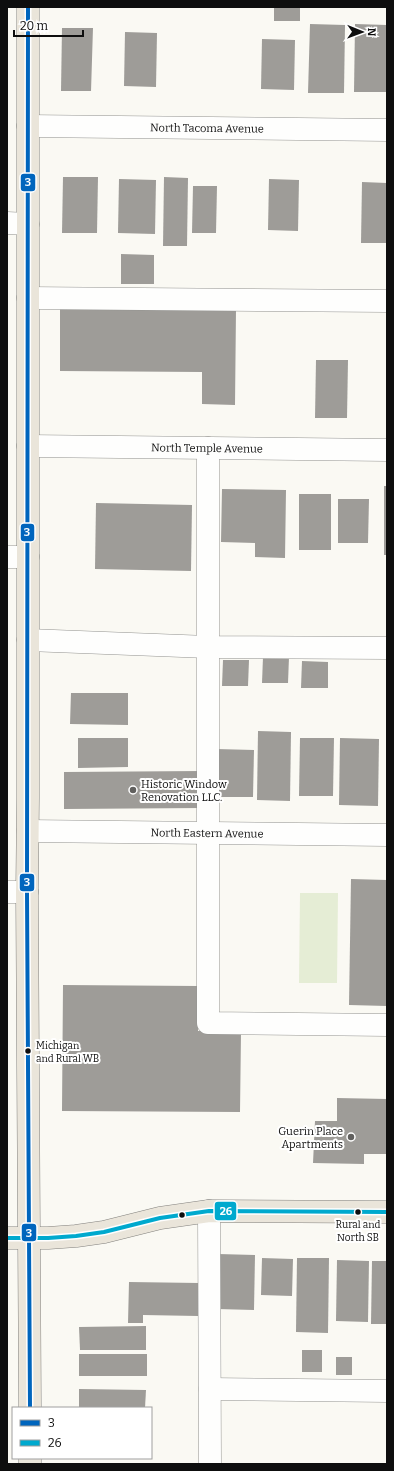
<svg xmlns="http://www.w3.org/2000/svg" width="394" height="1471" font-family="Bitter,serif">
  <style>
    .green { fill: #e5edd5 }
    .building { fill: #9e9c98 }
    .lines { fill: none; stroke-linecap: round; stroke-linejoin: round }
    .minor-casing { stroke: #949491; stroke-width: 23 }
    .major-casing { stroke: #82817e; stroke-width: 23 }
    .minor { stroke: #fefefd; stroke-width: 22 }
    .major { stroke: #eae5da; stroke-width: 22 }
    .bus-1-casing { stroke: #fff; stroke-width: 7 }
    .bus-2-casing { stroke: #fff; stroke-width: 7 }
    .bus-1 { stroke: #0065bd; stroke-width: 4 }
    .bus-2 { stroke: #00a9ce; stroke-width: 4 }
    .poi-dot { fill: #61605e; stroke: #fff; stroke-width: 1.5 }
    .bus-dot { fill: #0e0e0e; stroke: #fff; stroke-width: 1.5 }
    .labels { text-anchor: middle; stroke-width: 4; stroke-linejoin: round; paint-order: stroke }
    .bus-label { font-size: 10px; fill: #0e0e0e; stroke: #fff; text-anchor: start }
    .street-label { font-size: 11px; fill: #0e0e0e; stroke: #fff }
    .poi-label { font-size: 11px; fill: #0e0e0e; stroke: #fff; text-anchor: start }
    .line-badge { stroke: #fff; stroke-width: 1.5 }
    .badge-label { font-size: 11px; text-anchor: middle; font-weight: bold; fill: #fff }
  </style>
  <rect width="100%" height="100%" fill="#faf9f3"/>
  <path class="green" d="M 300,893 L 338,893 L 337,983 L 299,983 Z"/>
  <g class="building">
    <rect x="274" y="7" width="26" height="14"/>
    <path d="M 310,24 L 345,25 L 344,93 L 308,93 Z"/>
    <path d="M 355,24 L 387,25 L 387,92 L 354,92 Z"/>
    <path d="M 62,28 L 93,28 L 91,91 L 61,91 Z"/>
    <path d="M 125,32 L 157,33 L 156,87 L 124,86 Z"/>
    <path d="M 262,39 L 295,40 L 294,90 L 261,89 Z"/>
    <path d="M 63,177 L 98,177 L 97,233 L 62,233 Z"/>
    <path d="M 164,177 L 188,178 L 187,246 L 163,246 Z"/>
    <path d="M 119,179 L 156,180 L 155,234 L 118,233 Z"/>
    <path d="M 269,179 L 299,180 L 298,231 L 268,230 Z"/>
    <path d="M 362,182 L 387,183 L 387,243 L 361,243 Z"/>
    <path d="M 193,186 L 217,186 L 216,233 L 192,233 Z"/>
    <path d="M 121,254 L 154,255 L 154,284 L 121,284 Z"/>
    <path d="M 60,307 L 236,309 L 235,405 L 202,404 L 202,372 L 60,371 Z"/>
    <path d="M 316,360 L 348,360 L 347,418 L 315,418 Z"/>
    <rect x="384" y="486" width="3" height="69"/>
    <path d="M 222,489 L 286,490 L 285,558 L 255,557 L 255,543 L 221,542 Z"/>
    <rect x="299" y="494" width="32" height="56"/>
    <path d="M 338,499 L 369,499 L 368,543 L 338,543 Z"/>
    <path d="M 96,503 L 192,505 L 191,571 L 95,569 Z"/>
    <path d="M 263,657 L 289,657 L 288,683 L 262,683 Z"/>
    <path d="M 223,660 L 249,660 L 248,686 L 222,686 Z"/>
    <path d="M 302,661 L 328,662 L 328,688 L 301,688 Z"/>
    <path d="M 71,693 L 128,693 L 128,725 L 70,724 Z"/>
    <path d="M 258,731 L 291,732 L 290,801 L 257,800 Z"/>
    <path d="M 78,738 L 128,738 L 128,767 L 78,768 Z"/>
    <path d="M 300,738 L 334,738 L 333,796 L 299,796 Z"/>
    <path d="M 340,738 L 379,739 L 378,806 L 339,805 Z"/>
    <path d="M 216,749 L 254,750 L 253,797 L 215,797 Z"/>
    <path d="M 202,771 L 202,808 L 64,809 L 64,772 Z"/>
    <path d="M 351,879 L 387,880 L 387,1006 L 349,1005 Z"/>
    <path d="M 63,985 L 198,986 L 198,1031 L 241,1032 L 240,1112 L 62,1111 Z"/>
    <path d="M 337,1098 L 387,1099 L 387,1154 L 364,1154 L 364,1164 L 313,1163 L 315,1121 L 337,1121 Z"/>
    <path d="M 218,1254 L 255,1255 L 254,1310 L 217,1309 Z"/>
    <path d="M 262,1258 L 293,1259 L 292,1296 L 261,1295 Z"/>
    <path d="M 297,1258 L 329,1258 L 328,1333 L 296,1332 Z"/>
    <path d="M 337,1260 L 369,1261 L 368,1322 L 336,1321 Z"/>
    <path d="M 372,1261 L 387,1261 L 387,1324 L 371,1324 Z"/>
    <path d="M 129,1282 L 199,1283 L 198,1316 L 143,1315 L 143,1323 L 128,1323 Z"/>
    <path d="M 146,1326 L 146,1350 L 80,1350 L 79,1327 Z"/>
    <rect x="302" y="1350" width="20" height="22"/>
    <rect x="79" y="1354" width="68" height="22"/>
    <rect x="336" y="1357" width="16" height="18"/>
    <path d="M 79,1389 L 146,1390 L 145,1408 L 79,1408 Z"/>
  </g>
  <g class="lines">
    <defs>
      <g id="minor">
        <path id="s1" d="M 28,126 L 387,130"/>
        <path d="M 7,223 L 28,224"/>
        <path d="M 28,298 L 387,301"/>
        <path id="s2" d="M 28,446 L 387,450"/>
        <path d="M 208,448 L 208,1023 L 387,1025"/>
        <path d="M 7,557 L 28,557"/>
        <path d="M 28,640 L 208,647 L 387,648"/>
        <path id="s3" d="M 28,831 L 387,835"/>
        <path d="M 7,892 L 27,892"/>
        <path d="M 209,1211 L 210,1464"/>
        <path d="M 210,1389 L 387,1391"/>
      </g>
      <g id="major">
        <path d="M 28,7 L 28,798 L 27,892 L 30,1408"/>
        <path d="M 7,1238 L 48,1238 L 76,1236 L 104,1232 L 160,1218 L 209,1211 L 387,1212"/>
        <path d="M 30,1458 L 30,1464"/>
      </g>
    </defs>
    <use href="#minor" class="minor-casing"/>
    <use href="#major" class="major-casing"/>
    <use href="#minor" class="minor"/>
    <use href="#major" class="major"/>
    <defs>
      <path id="bus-1" d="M 28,7 L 27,892 L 30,1408"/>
      <path id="bus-2" d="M 7,1238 L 48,1238 L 76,1236 L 104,1232 L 160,1218 L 209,1211 L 387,1212"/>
    </defs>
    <use href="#bus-1" class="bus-1-casing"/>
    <use href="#bus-2" class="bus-2-casing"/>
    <use href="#bus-1" class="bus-1"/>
    <use href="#bus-2" class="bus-2"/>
  </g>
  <g class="poi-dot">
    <circle cx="133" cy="790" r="4"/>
    <circle cx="351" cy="1137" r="4"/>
  </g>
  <g class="bus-dot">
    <circle cx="28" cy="1051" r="3.5"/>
    <circle cx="358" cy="1212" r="3.5"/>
    <circle cx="182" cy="1215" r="3.5"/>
  </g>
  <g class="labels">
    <g class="bus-label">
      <text x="36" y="1049">Michigan<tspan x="36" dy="13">and Rural WB</tspan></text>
      <text x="358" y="1228" text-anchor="middle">Rural and<tspan x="358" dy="13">North SB</tspan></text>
    </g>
    <g class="street-label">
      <text dy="4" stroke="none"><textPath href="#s1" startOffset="179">North Tacoma Avenue</textPath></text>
      <text dy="4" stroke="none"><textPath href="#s2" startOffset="179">North Temple Avenue</textPath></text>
      <text dy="4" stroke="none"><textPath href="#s3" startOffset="179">North Eastern Avenue</textPath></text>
    </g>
    <g class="poi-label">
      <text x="141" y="788">Historic Window<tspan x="141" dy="13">Renovation LLC.</tspan></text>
      <text x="343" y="1135" text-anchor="end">Guerin Place<tspan x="343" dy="13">Apartments</tspan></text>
    </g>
  </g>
  <g class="line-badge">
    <rect x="20" y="173" width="16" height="19" rx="4" fill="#0065bd"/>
    <rect x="20" y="523" width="15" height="19" rx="4" fill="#0065bd"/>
    <rect x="19" y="873" width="16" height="19" rx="4" fill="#0065bd"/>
    <rect x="214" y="1201" width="23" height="20" rx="4" fill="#00a9ce"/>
    <rect x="21" y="1223" width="16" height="19" rx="4" fill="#0065bd"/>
  </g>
  <g class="badge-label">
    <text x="28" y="186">3</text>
    <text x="27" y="536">3</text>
    <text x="27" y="886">3</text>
    <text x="226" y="1215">26</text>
    <text x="29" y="1237">3</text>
  </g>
  <rect width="394" height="1471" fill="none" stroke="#0e0e0e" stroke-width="16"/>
  <rect x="12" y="1407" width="140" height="52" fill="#ffffff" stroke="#9f9f9f"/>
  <rect x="20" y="1420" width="20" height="6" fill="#0065bd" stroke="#9f9f9f"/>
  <text x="48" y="1427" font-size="12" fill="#0e0e0e">3</text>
  <rect x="20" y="1440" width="20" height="6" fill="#00a9ce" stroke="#9f9f9f"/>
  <text x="48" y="1447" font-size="12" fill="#0e0e0e">26</text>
  <g transform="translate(362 32) rotate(91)" stroke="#ffffff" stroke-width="3" paint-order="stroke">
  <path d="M0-3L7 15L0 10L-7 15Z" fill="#0e0e0e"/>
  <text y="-6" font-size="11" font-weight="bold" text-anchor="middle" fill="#0e0e0e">N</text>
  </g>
  <path d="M14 30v6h69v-6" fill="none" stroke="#0e0e0e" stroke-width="2"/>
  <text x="20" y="30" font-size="12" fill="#0e0e0e" stroke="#ffffff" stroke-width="3" paint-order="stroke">20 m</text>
</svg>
